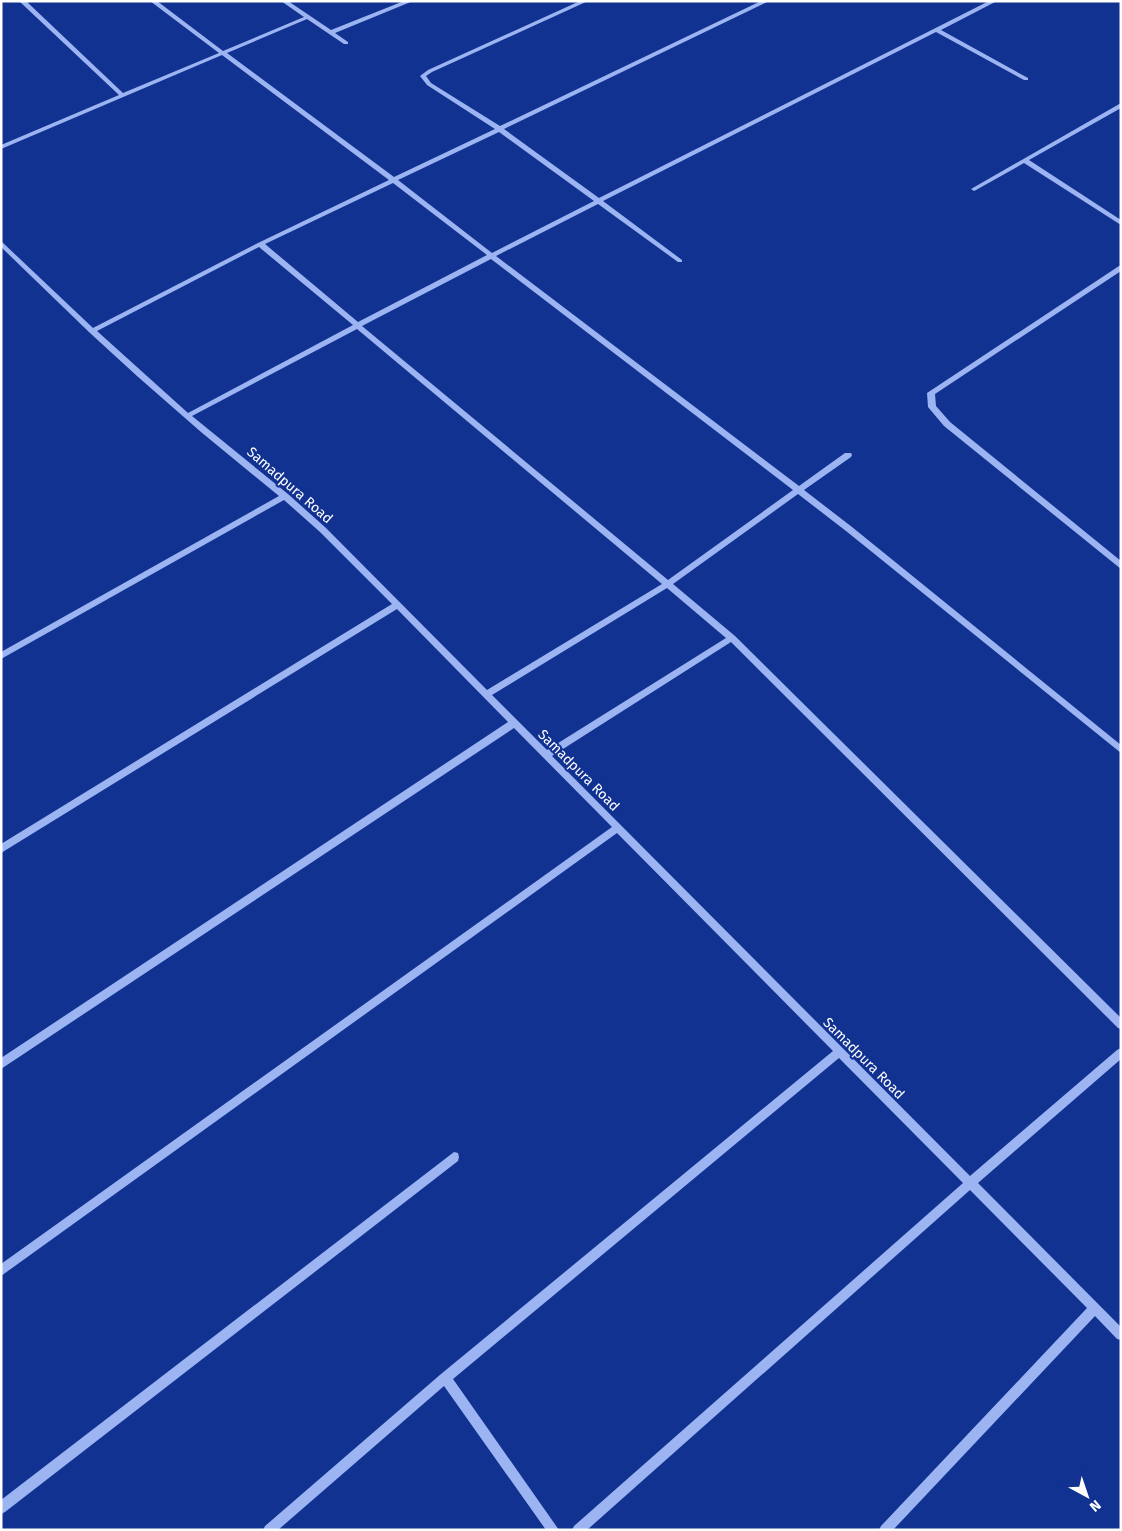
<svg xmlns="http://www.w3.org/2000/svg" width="1122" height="1531" font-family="'Fira Sans',sans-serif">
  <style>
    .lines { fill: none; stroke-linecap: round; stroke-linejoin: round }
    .minor { fill: #9cb4f2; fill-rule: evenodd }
    .labels { text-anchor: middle; stroke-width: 4; stroke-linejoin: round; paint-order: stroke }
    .street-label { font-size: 14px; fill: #fff; stroke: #113291 }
  </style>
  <rect width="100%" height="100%" fill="#113291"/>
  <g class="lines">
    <g class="minor">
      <path d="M 19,1 L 26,1 L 123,93 L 219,53 L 150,1 L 157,1 L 223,51 L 304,17 L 281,1 L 288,1 L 331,30 L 404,1 L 413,1 L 335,33 L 348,42 L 348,44 L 344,44 L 307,19 L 227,53 L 394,177 L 495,129 L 427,85 L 420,76 L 428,70 L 580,1 L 588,1 L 432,72 L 426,76 L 431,83 L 500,126 L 761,1 L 769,1 L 504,129 L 599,198 L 989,1 L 997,1 L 941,30 L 1028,78 L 1028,80 L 1024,80 L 936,32 L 603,201 L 682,260 L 682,262 L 678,262 L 598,204 L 496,256 L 799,486 L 845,453 L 851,453 L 852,455 L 851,457 L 804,490 L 852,527 L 1121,745 L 1121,753 L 846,531 L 798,494 L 673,584 L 735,636 L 1121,1018 L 1121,1029 L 1118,1028 L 731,642 L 552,756 L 970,1176 L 1117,1050 L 1121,1048 L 1121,1059 L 978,1183 L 1121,1327 L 1121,1340 L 1117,1339 L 1095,1316 L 893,1530 L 879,1530 L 881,1526 L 1087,1308 L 970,1190 L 587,1530 L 572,1530 L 574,1526 L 963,1183 L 839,1058 L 453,1379 L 559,1530 L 546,1530 L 444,1386 L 278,1530 L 263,1530 L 265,1526 L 441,1374 L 833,1051 L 617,833 L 1,1276 L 1,1264 L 612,827 L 514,728 L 1,1069 L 1,1058 L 508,722 L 397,609 L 1,853 L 1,844 L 392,604 L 320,532 L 284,500 L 1,659 L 1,652 L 279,496 L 201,432 L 137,376 L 90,333 L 1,247 L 1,241 L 93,328 L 258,243 L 389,180 L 222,55 L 1,149 L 1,145 L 119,95 ZM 499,132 L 594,201 L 492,253 L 398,180 ZM 393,183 L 487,255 L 358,322 L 265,244 ZM 259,247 L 353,325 L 188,413 L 97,331 ZM 491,259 L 793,490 L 668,580 L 362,326 ZM 357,329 L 662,584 L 487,690 L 326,528 L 288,494 L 192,416 ZM 667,588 L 726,638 L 547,750 L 492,695 Z"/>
      <path d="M 1121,103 L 1121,108 L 1029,160 L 1121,220 L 1121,225 L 1024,163 L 976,190 L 974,191 L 971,189 Z"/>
      <path d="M 1119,266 L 1121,266 L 1121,271 L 935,394 L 936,406 L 950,422 L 1121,561 L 1121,569 L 944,426 L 928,407 L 927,393 Z"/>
      <path d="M 454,1152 L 458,1153 L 459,1157 L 458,1161 L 5,1512 L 1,1514 L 1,1500 Z"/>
    </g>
  </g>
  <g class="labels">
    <g class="street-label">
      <text transform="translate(290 485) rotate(41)" y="5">Samadpura Road</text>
      <text transform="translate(579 770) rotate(45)" y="5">Samadpura Road</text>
      <text transform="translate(864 1058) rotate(45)" y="5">Samadpura Road</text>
    </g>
  </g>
  <rect width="1122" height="1531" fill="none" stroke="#ffffff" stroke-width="5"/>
  <g transform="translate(1087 1496) rotate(140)" stroke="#113291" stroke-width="4" paint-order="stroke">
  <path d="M0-4L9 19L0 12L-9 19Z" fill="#ffffff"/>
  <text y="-8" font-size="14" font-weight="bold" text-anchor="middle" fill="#ffffff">N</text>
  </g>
</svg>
